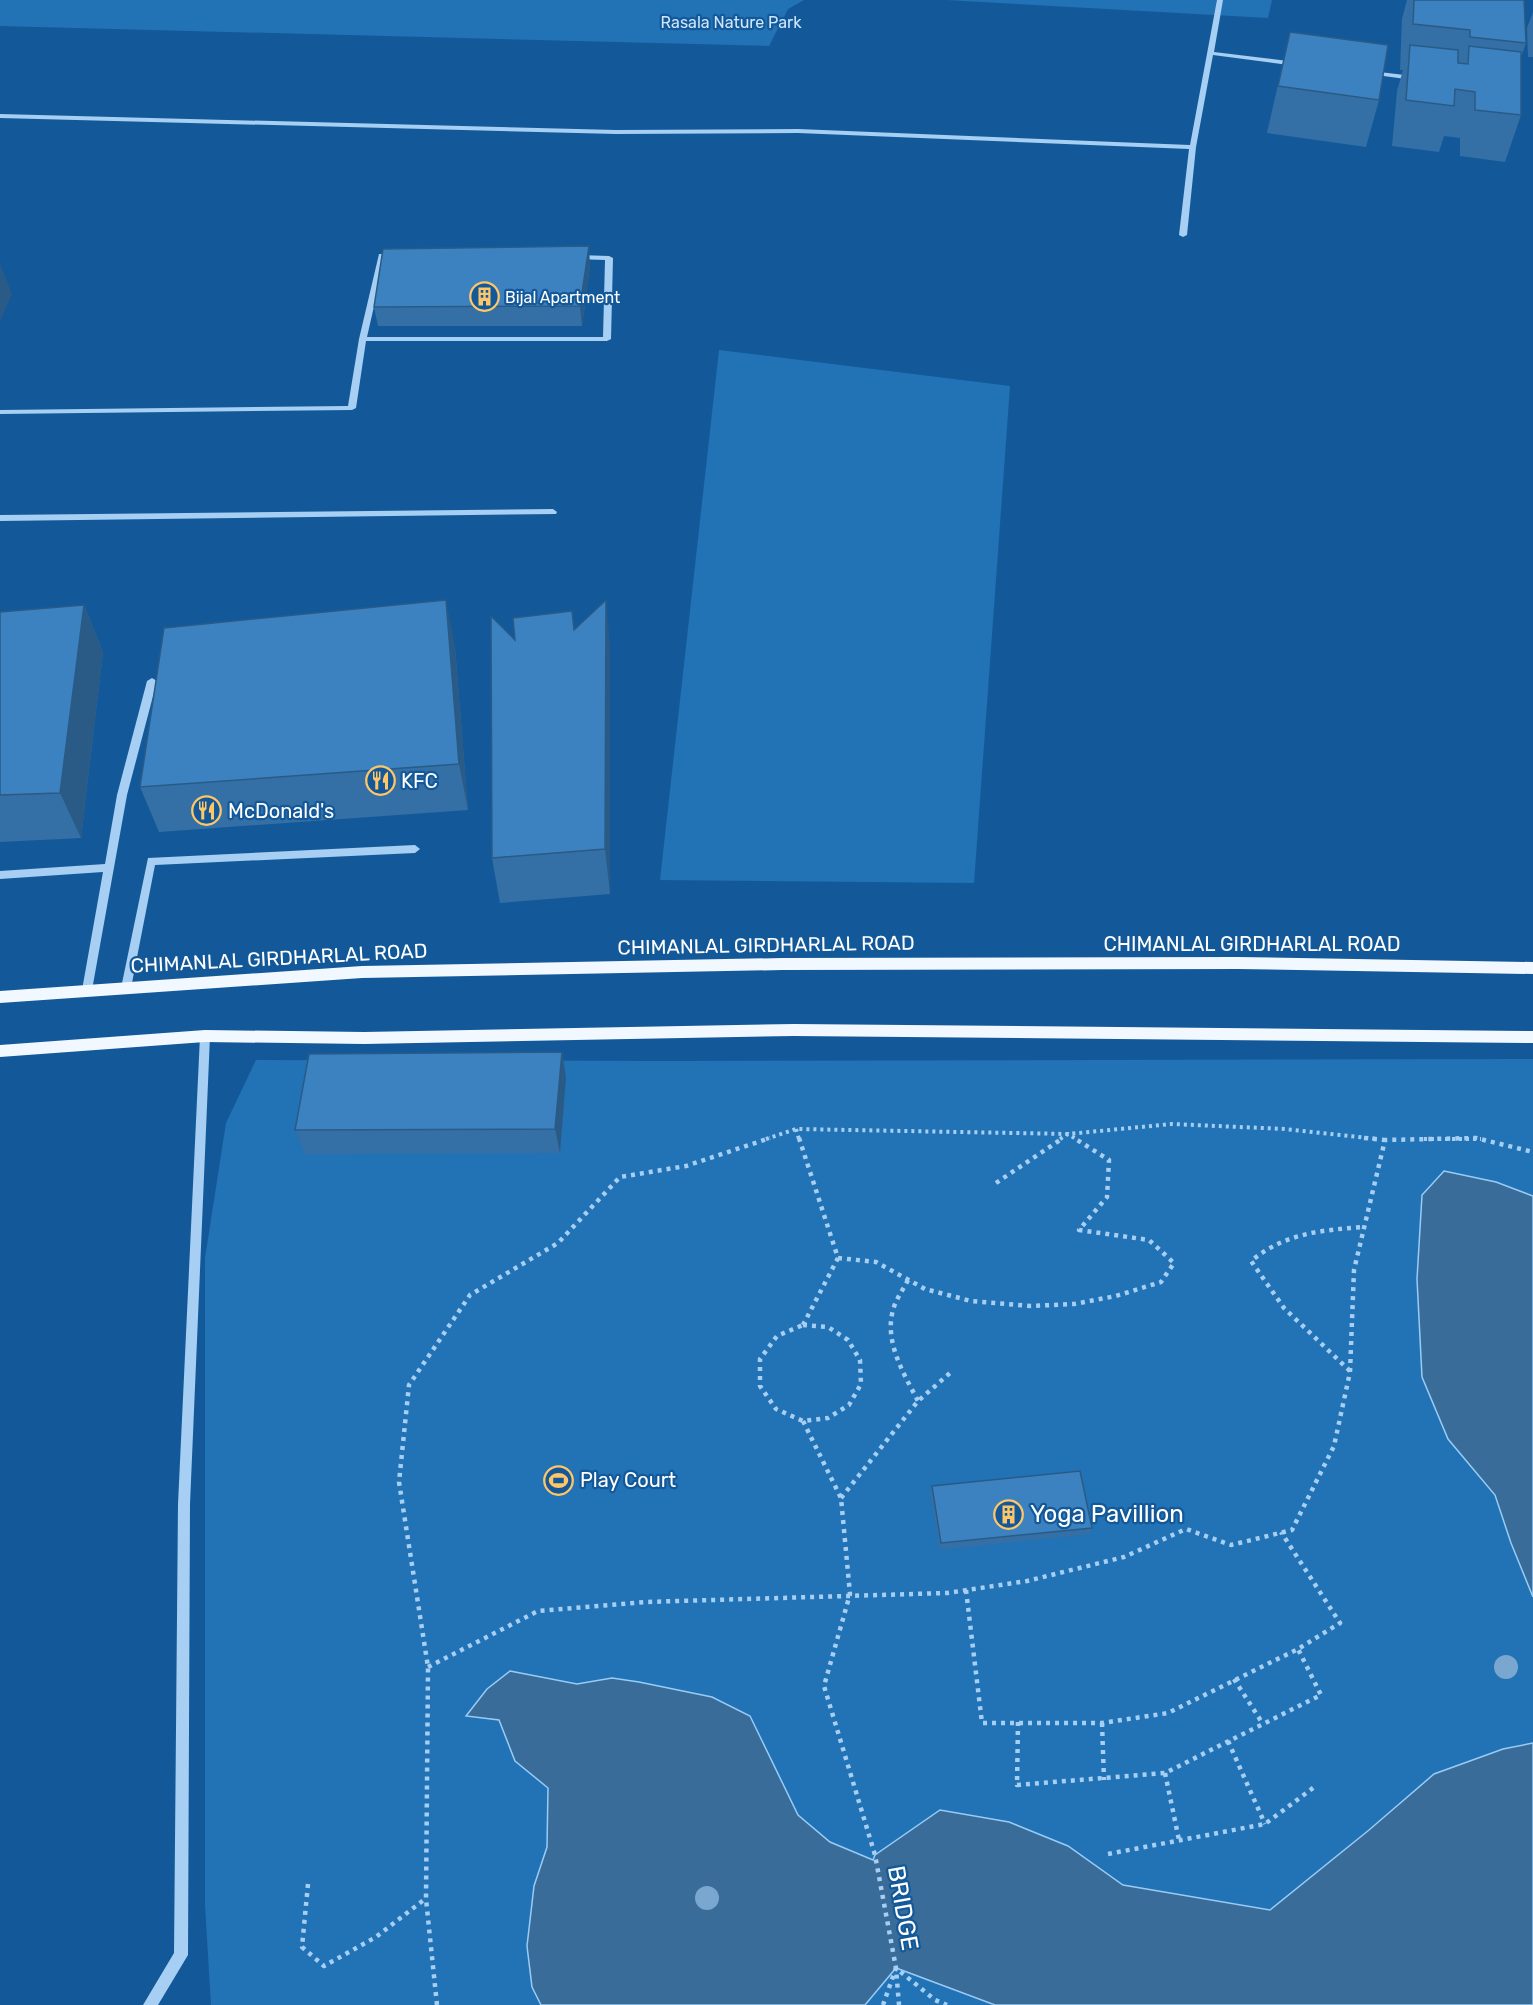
<svg xmlns="http://www.w3.org/2000/svg" width="1533" height="2005" font-family="Rubik,sans-serif">
  <style>
    .green { fill: #2272b6 }
    .water { fill: #3a6c9a; stroke: #98ccf6; stroke-width: 1.5 }
    .lines { fill: none; stroke-linecap: round; stroke-linejoin: round }
    .path-far1 { stroke: #a6cff3; stroke-width: 4; stroke-dasharray: 3 4; stroke-linecap: butt }
    .path { stroke: #a6cff3; stroke-width: 4.5; stroke-dasharray: 4 5; stroke-linecap: butt }
    .minor { fill: #a6cff3; fill-rule: evenodd }
    .major { fill: #f2f8ff; fill-rule: evenodd }
    .tree { fill: #7aa7d0 }
    .wall { fill: #3470a6 }
    .shaded-wall { fill: #2a5b87 }
    .building { fill: #3c82c1; stroke: #2a5b87; stroke-width: 1.5 }
    .labels { text-anchor: middle; stroke-width: 4.5; stroke-linejoin: round; paint-order: stroke }
    .far-park-label { font-size: 16px; fill: #cee7fd; stroke: #135999 }
    .far-poi-label { font-size: 16px; fill: #fff; stroke: #135999; text-anchor: start }
    .poi-label { font-size: 20px; fill: #fff; stroke: #135999; text-anchor: start }
    .street-label { font-size: 20px; fill: #fff; stroke: #135999 }
    .near-poi-label { font-size: 24px; fill: #fff; stroke: #135999; text-anchor: start }
    .near-street-label { font-size: 24px; fill: #fff; stroke: #135999 }
  </style>
  <rect width="100%" height="100%" fill="#135999"/>
  <g class="green">
    <path d="M 0,0 L 804,0 L 788,9 L 769,46 L 0,26 Z"/>
    <path d="M 946,0 L 1272,0 L 1268,18 Z"/>
    <path d="M 719,350 L 1010,386 L 974,883 L 660,880 Z"/>
    <path d="M 1533,1059 L 1533,2005 L 211,2005 L 205,1905 L 205,1258 L 226,1123 L 256,1060 L 662,1061 Z"/>
  </g>
  <g class="water">
    <path d="M 1444,1171 L 1496,1182 L 1533,1196 L 1533,1597 L 1511,1543 L 1495,1495 L 1448,1439 L 1422,1377 L 1417,1279 L 1422,1195 Z"/>
    <path d="M 510,1671 L 577,1684 L 612,1678 L 639,1682 L 712,1697 L 750,1716 L 798,1815 L 830,1842 L 873,1860 L 875,1855 L 940,1810 L 1009,1822 L 1068,1846 L 1123,1885 L 1270,1910 L 1369,1830 L 1434,1774 L 1503,1749 L 1533,1743 L 1533,2005 L 995,2005 L 896,1968 L 865,2005 L 541,2005 L 532,1987 L 527,1946 L 534,1886 L 547,1847 L 548,1788 L 515,1761 L 499,1720 L 466,1716 L 487,1689 Z"/>
  </g>
  <g class="lines">
    <g class="path-far1">
      <path d="M 796,1129 L 799,1139"/>
      <path d="M 766,1139 L 796,1129 L 1068,1134 L 1172,1124 L 1285,1129 L 1377,1139"/>
      <path d="M 1060,1139 L 1068,1134 L 1076,1139"/>
      <path d="M 1424,1139 L 1481,1139"/>
    </g>
    <g class="path">
      <path d="M 799,1138 L 838,1258 L 803,1325"/>
      <path d="M 1364,1138 L 1385,1140"/>
      <path d="M 996,1183 L 1063,1138"/>
      <path d="M 838,1258 L 876,1262 L 925,1289 L 971,1301 L 1031,1306 L 1074,1304 L 1116,1296 L 1161,1282 L 1174,1263 L 1149,1240 L 1079,1230 L 1107,1197 L 1109,1160 L 1074,1138"/>
      <path d="M 908,1280 C 903,1290 896,1299 893,1310 C 884,1342 904,1374 918,1401"/>
      <path d="M 803,1325 L 828,1327 L 848,1340 L 860,1360 L 861,1384 L 849,1405 L 828,1418 L 803,1421 L 776,1409 L 760,1386 L 760,1359 L 777,1336 Z"/>
      <path d="M 1350,1371 L 1284,1308 L 1251,1261 C 1285,1233 1322,1230 1364,1227"/>
      <path d="M 803,1421 L 841,1498 L 850,1594 L 824,1686 L 875,1855 L 896,1968 L 899,2005"/>
      <path d="M 841,1498 L 918,1401 L 950,1373"/>
      <path d="M 966,1590 L 982,1723 L 1102,1723 L 1168,1713 L 1298,1649 L 1340,1623 L 1281,1532"/>
      <path d="M 428,1667 L 538,1611 L 645,1602 L 947,1593 L 1027,1581 L 1124,1557 L 1186,1529 L 1231,1545 L 1292,1530 L 1334,1446 L 1350,1372 L 1354,1270 L 1385,1140 L 1476,1138 L 1533,1152"/>
      <path d="M 1234,1679 L 1263,1724"/>
      <path d="M 1018,1722 L 1017,1785 L 1165,1773 L 1321,1695 L 1298,1649"/>
      <path d="M 1102,1723 L 1104,1780"/>
      <path d="M 1228,1741 L 1265,1824"/>
      <path d="M 1165,1773 L 1179,1840"/>
      <path d="M 1108,1854 L 1265,1824 L 1317,1785"/>
      <path d="M 308,1884 L 302,1947 L 324,1966 L 376,1937 L 425,1899"/>
      <path d="M 437,2005 L 426,1899 L 428,1667 L 399,1482 L 409,1385 L 470,1295 L 558,1243 L 620,1177 L 686,1166 L 770,1138"/>
      <path d="M 883,2005 L 896,1968 L 935,2000 L 947,2005"/>
    </g>
    <g class="minor">
      <path d="M 1217,0 L 1223,0 L 1214,52 L 1296,62 L 1299,64 L 1296,66 L 1213,55 L 1196,147 L 1187,235 L 1183,237 L 1179,235 L 1189,149 L 798,133 L 616,134 L 0,118 L 0,114 L 616,130 L 798,129 L 1190,145 Z"/>
      <path d="M 1371,71 L 1413,76 L 1416,78 L 1413,80 L 1369,74 L 1368,73 Z"/>
      <path d="M 379,254 L 391,254 L 395,256 L 391,258 L 385,258 L 367,337 L 603,337 L 605,260 L 575,259 L 575,255 L 578,255 L 609,256 L 613,258 L 611,339 L 607,341 L 366,341 L 356,408 L 352,410 L 0,414 L 0,410 L 348,406 L 359,339 Z"/>
      <path d="M 553,509 L 557,512 L 556,514 L 0,521 L 0,515 Z"/>
      <path d="M 152,678 L 157,681 L 127,795 L 92,990 L 91,993 L 83,993 L 82,990 L 103,872 L 0,879 L 0,871 L 105,864 L 117,795 L 147,681 Z"/>
      <path d="M 415,845 L 420,849 L 415,853 L 155,865 L 131,988 L 130,991 L 122,991 L 121,988 L 148,858 Z"/>
      <path d="M 205,1032 L 209,1033 L 210,1036 L 190,1504 L 188,1955 L 158,2005 L 143,2005 L 174,1953 L 178,1504 L 200,1036 L 201,1033 Z"/>
    </g>
    <g class="major">
      <path d="M 1238,957 L 1533,962 L 1533,974 L 1238,969 L 782,970 L 362,978 L 0,1003 L 0,991 L 362,966 L 782,958 Z"/>
      <path d="M 794,1024 L 1533,1031 L 1533,1043 L 794,1036 L 364,1044 L 205,1042 L 0,1057 L 0,1045 L 205,1030 L 364,1032 Z"/>
    </g>
  </g>
  <g class="tree">
    <circle cx="1506" cy="1667" r="12"/>
    <circle cx="707" cy="1898" r="12"/>
  </g>
  <g class="wall">
    <path d="M 1407,0 L 1524,0 L 1526,43 L 1521,57 L 1521,115 L 1505,162 L 1460,156 L 1460,138 L 1444,136 L 1439,152 L 1392,146 L 1397,91 L 1403,70 L 1400,70 L 1402,19 Z"/>
    <path d="M 1533,12 L 1533,57 L 1528,57 L 1527,28 Z"/>
    <path d="M 1290,32 L 1379,100 L 1366,147 L 1267,133 Z"/>
    <path d="M 590,265 L 582,326 L 378,326 L 374,307 Z"/>
    <path d="M 84,605 L 103,652 L 81,838 L 0,842 L 0,612 Z"/>
    <path d="M 574,630 L 610,647 L 610,894 L 500,903 L 492,858 L 515,640 Z"/>
    <path d="M 455,647 L 468,810 L 159,832 L 140,787 Z"/>
    <path d="M 562,1052 L 566,1077 L 560,1153 L 305,1154 L 295,1130 Z"/>
    <path d="M 932,1486 L 1092,1528 L 1089,1534 L 940,1550 L 930,1493 Z"/>
  </g>
  <g class="shaded-wall">
    <path d="M 589,246 L 590,265 L 582,326 L 580,306 Z"/>
    <path d="M 0,264 L 12,294 L 0,321 Z"/>
    <path d="M 446,600 L 455,647 L 468,810 L 459,764 Z"/>
    <path d="M 606,600 L 610,647 L 610,894 L 605,849 Z"/>
    <path d="M 84,605 L 103,652 L 81,838 L 60,793 Z"/>
    <path d="M 562,1052 L 566,1077 L 560,1153 L 555,1129 Z"/>
  </g>
  <g class="building">
    <path d="M 1414,0 L 1524,0 L 1526,43 L 1470,37 L 1470,30 L 1413,24 Z"/>
    <path d="M 1290,32 L 1388,45 L 1379,100 L 1278,86 Z"/>
    <path d="M 1410,45 L 1458,50 L 1458,63 L 1468,64 L 1469,46 L 1521,52 L 1521,115 L 1475,110 L 1475,92 L 1455,89 L 1454,106 L 1406,100 Z"/>
    <path d="M 589,246 L 580,306 L 374,307 L 383,249 Z"/>
    <path d="M 446,600 L 459,764 L 140,787 L 164,628 Z"/>
    <path d="M 606,600 L 605,849 L 492,858 L 491,616 L 515,640 L 513,618 L 572,611 L 574,630 Z"/>
    <path d="M 84,605 L 60,793 L 0,795 L 0,612 Z"/>
    <path d="M 562,1052 L 555,1129 L 295,1130 L 309,1054 Z"/>
    <path d="M 1080,1471 L 1092,1528 L 941,1543 L 932,1486 Z"/>
  </g>
  <defs>
    <symbol id="building-ring" viewBox="-11 -11 22 22"><circle r="9.5" fill="#135999" stroke="#ffc668" stroke-width="1.5"/><path d="M-4-6H4V6H1V3H-1V6H-4ZM-2.5-4.3h1.7v1.8h-1.7ZM.8-4.3h1.7v1.8H.8ZM-2.5-1h1.7V.8h-1.7ZM.8-1h1.7V.8H.8Z" fill="#ffc668"/></symbol>
    <symbol id="restaurant-ring" viewBox="-11 -11 22 22"><circle r="9.5" fill="#135999" stroke="#ffc668" stroke-width="1.5"/><path d="M-5-6h1v4h1v-4h1v4h1v-4h1v5L-1.5 .5V6h-2V.5L-5-1ZM5-6V6H3V1.5H1.5Q1.5-4 5-6Z" fill="#ffc668"/></symbol>
    <symbol id="stadium-ring" viewBox="-11 -11 22 22"><circle r="9.5" fill="#135999" stroke="#ffc668" stroke-width="1.5"/><path d="M0-5a6.5 5 0 1 0 0 10a6.5 5 0 1 0 0-10ZM-3.5-1.8h7v3.6h-7Z" fill="#ffc668"/></symbol>
  </defs>
  <g fill-rule="evenodd">
    <use href="#building-ring" x="468" y="280" width="33" height="33"/>
    <use href="#restaurant-ring" x="364" y="764" width="33" height="33"/>
    <use href="#restaurant-ring" x="190" y="794" width="33" height="33"/>
    <use href="#stadium-ring" x="542" y="1464" width="33" height="33"/>
    <use href="#building-ring" x="992" y="1498" width="33" height="33"/>
  </g>
  <g class="labels">
    <g class="far-park-label">
      <text x="731" y="28">Rasala Nature Park</text>
    </g>
    <g class="far-poi-label">
      <text x="505" y="303">Bijal Apartment</text>
    </g>
    <g class="poi-label">
      <text x="401" y="788">KFC</text>
      <text x="228" y="818">McDonald's</text>
      <text x="580" y="1487">Play Court</text>
    </g>
    <g class="street-label">
      <text x="1252" y="951">CHIMANLAL GIRDHARLAL ROAD</text>
      <text transform="translate(766 945) rotate(-1)" y="7">CHIMANLAL GIRDHARLAL ROAD</text>
      <text transform="translate(279 958) rotate(-3)" y="7">CHIMANLAL GIRDHARLAL ROAD</text>
    </g>
    <g class="near-poi-label">
      <text x="1030" y="1522">Yoga Pavillion</text>
    </g>
    <g class="near-street-label">
      <text transform="translate(903 1908) rotate(80)" y="8">BRIDGE</text>
    </g>
  </g>
</svg>
